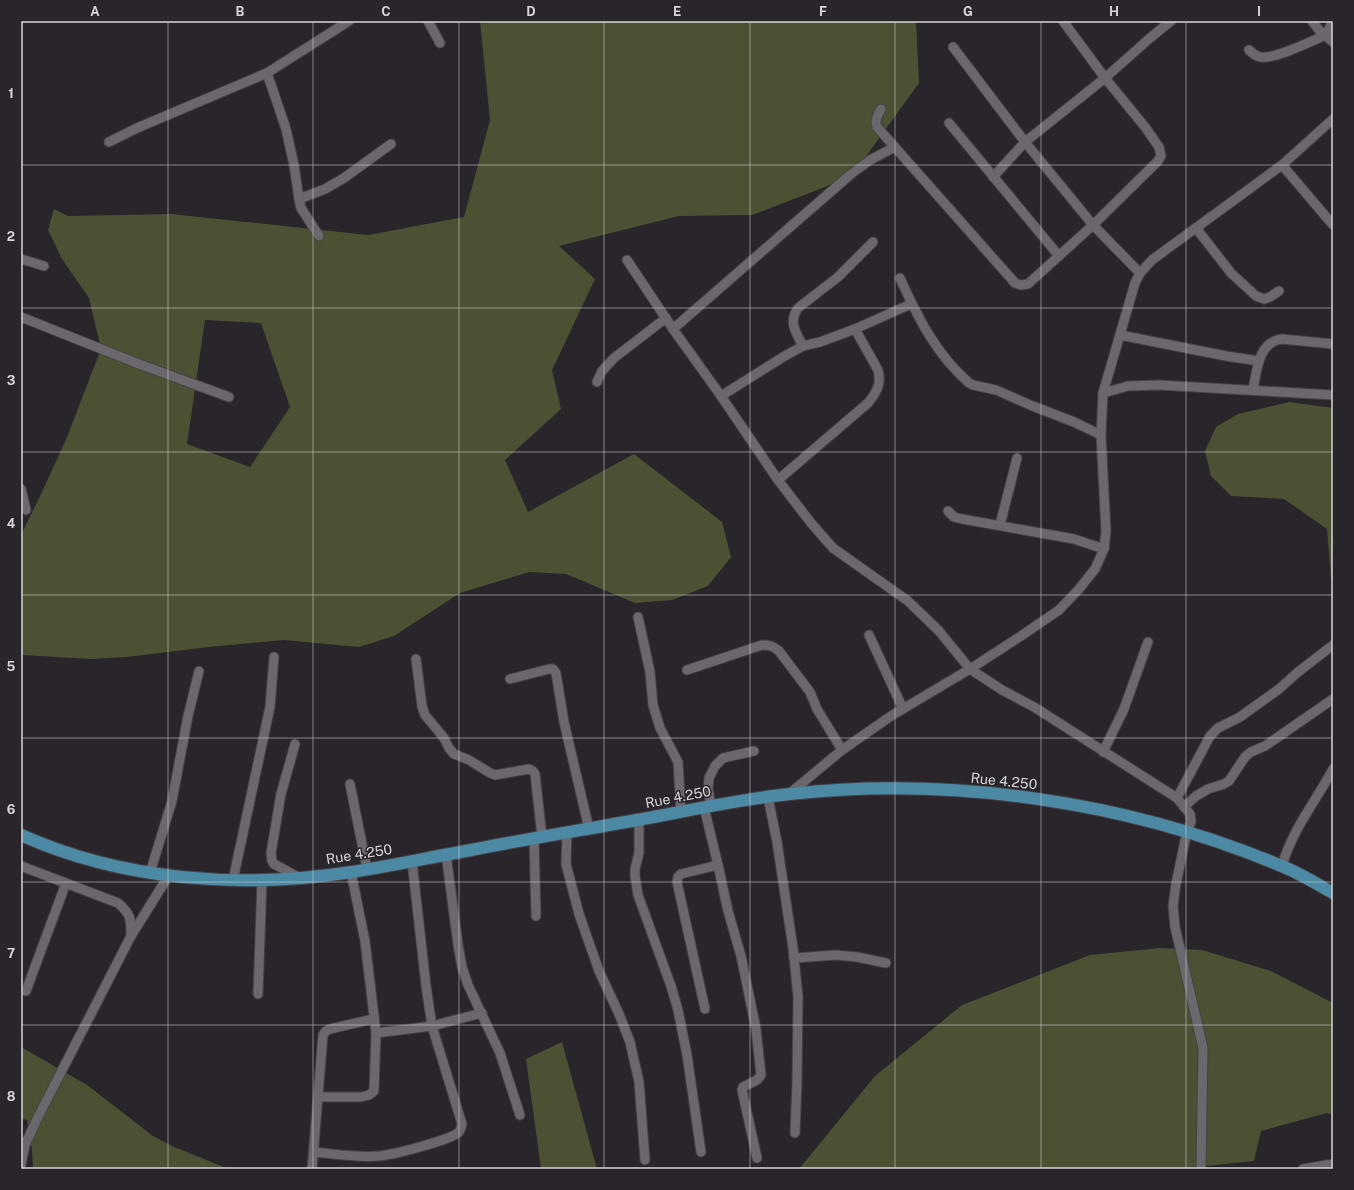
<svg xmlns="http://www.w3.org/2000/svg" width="1354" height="1190" font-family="'Public Sans',sans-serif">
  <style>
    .green { fill: #4d5032; fill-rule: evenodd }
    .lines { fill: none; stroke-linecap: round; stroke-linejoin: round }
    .minor-casing { stroke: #454246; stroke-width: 11 }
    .major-casing { stroke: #454246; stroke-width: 14 }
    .minor { stroke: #6b676d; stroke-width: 9 }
    .major { stroke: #4b89a5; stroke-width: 12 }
    .grid { fill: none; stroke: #d8d5d9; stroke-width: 1; stroke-opacity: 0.55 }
    .labels { text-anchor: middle; stroke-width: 3; stroke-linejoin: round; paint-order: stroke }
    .street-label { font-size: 14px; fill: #d8d5d9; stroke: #29252b }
    .neatline { fill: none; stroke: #d8d5d9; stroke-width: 1.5 }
    .grid-label { font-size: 13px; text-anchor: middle; font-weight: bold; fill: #d8d5d9 }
  </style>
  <rect width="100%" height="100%" fill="#29252b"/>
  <g class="green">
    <path d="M 480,21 L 916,21 L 919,83 L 851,177 L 752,215 L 679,216 L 559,246 L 595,279 L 552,370 L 561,409 L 505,460 L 528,512 L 634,454 L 722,522 L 731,557 L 708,586 L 672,600 L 635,603 L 566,574 L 529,572 L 460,593 L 394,636 L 359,647 L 284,640 L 209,647 L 127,657 L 91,659 L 21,655 L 21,535 L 43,490 L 67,437 L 101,349 L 89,298 L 62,259 L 48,230 L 54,209 L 68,216 L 171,214 L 368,235 L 464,217 L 490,120 ZM 205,320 L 261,323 L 290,407 L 250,467 L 187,444 Z"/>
    <path d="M 1289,402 L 1333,408 L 1333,577 L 1331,578 L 1327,529 L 1284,499 L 1231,496 L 1211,476 L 1205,451 L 1216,427 L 1238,414 Z"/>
    <path d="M 1160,948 L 1202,950 L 1271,971 L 1333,1003 L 1333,1115 L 1327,1113 L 1261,1131 L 1254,1161 L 1178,1169 L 799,1169 L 875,1076 L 962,1005 L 1090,955 Z"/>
    <path d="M 562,1042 L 597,1169 L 541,1169 L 526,1059 Z"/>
    <path d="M 21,1047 L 87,1085 L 153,1136 L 174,1147 L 229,1169 L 33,1169 L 32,1150 L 27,1120 L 21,1119 Z"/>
  </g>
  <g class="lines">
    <defs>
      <g id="minor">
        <path d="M 428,21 L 440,43"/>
        <path d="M 1312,21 L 1319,30 L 1333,42"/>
        <path d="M 953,47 L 1025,142 L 1093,225 L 1140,273"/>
        <path d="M 1249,50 C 1252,53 1256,56 1260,57 C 1274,60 1311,41 1326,35 L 1333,21"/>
        <path d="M 267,73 L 286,129 L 294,165 L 299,199 L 301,208 L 319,236"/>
        <path d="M 881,109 C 878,115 874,120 877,127 L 1015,283 L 1021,285 L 1028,284 L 1093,225 L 1158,161 L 1161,156 L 1159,147 L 1145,127 L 1105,78 L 1063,21"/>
        <path d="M 949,123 L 1059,256"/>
        <path d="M 109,142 L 137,128 L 267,73 L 349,21"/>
        <path d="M 1282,165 L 1333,225"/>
        <path d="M 993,177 L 1025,142 L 1105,78 L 1150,38 L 1171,21"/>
        <path d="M 299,199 L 325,189 L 344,178 L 391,144"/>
        <path d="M 1196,228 L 1231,273 L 1256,296 L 1264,299 L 1270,297 L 1279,291"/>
        <path d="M 21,259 L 44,266"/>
        <path d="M 627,260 L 673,329 L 721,396 L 778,480 L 811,523 L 833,548 L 908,601 L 939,631 L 970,669 L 1002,690 L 1034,707 L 1177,798 L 1190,814 L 1191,822 L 1187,831 L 1176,884 L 1173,906 L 1175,927 L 1203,1048 L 1201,1169"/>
        <path d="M 900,278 C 918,318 936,354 969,383 L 973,385 L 996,390 L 1030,405 L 1074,422 L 1101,435"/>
        <path d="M 21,317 L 139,364 L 229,397"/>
        <path d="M 673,329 L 851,174 L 870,160 L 895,147"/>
        <path d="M 1120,335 L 1226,356 L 1259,361"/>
        <path d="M 803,346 C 796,332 788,323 798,308 L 838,277 L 873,242"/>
        <path d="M 597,382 L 602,371 L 614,358 L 666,318"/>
        <path d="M 1253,390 C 1257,370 1258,342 1282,339 L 1333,344"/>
        <path d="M 1103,393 L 1128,386 L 1159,385 L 1333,395"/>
        <path d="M 721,396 L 783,357 L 803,346 L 820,342 L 855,329 L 911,304"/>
        <path d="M 778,480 L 868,403 C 876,393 882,384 878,370 L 855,329"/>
        <path d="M 21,489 L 26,510"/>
        <path d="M 948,511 L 954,517 L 962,519 L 1074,539 L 1104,549"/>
        <path d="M 1000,525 L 1017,458"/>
        <path d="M 638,617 L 650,672 L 653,705 L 660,728 L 678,762 L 681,812"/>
        <path d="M 869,635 L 903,709"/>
        <path d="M 416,659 L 422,706 L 425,715 L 444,738 L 449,748 L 454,754 L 469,760 L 490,773 L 495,775 L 529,769 L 533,771 L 535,774 L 542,837"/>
        <path d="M 687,670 L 762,645 C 770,645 773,646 779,651 L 810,692 L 817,709 L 842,750"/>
        <path d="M 510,679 L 549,669 L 553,669 L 556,673 L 564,722 L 589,829"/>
        <path d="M 295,744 L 281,794 L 271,853 L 272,861 L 274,864 L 300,878"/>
        <path d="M 1103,752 L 1124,709 L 1148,642"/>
        <path d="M 350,784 L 367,869"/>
        <path d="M 789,794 L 842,750 L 891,716 L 970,669 L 1021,636 L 1059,610 L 1079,589 L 1095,569 L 1104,549 L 1106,531 L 1101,435 L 1103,393 L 1135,283 L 1140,273 L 1152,260 L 1282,165 L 1333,119"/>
        <path d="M 768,797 L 777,842 L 793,948 L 798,997 L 797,1082 L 795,1133"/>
        <path d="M 1177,798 L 1210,736 L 1218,728 L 1240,717 L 1279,689 L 1298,672 L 1333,645"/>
        <path d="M 711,806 L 708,789 L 709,778 L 715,766 L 723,758 L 754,751"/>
        <path d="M 704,807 L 718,865 L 728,911 L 741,956 L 756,1029 L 761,1075 L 757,1080 L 743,1087 L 742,1090 L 757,1158"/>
        <path d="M 1184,807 L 1196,796 L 1208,789 L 1224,784 L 1229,781 L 1245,757 L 1251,752 L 1265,746 L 1333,699"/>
        <path d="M 639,820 L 639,853 L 635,869 L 635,876 L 638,895 L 671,986 L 678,1010 L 687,1055 L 701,1152"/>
        <path d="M 567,832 L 566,864 L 579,914 L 599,971 L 619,1014 L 630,1042 L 639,1082 L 645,1160"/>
        <path d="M 534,838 L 536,916"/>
        <path d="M 446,854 L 458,945 L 462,967 L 468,985 L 500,1053 L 520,1115"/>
        <path d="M 21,866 L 118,903 C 131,914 131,919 131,936 L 37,1119 L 25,1145 L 21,1165"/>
        <path d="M 1282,866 C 1292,830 1316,801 1333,769"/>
        <path d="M 150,873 L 172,801 L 188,716 L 199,671"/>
        <path d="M 233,880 L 270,707 L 274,657"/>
        <path d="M 131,936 L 169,875"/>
        <path d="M 794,958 L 836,955 L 857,957 L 886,963"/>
        <path d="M 26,991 L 66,883"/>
        <path d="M 258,994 L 262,880"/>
        <path d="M 705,1009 L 677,882 L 678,877 L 681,874 L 718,865"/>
        <path d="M 376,1033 L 432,1026 L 482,1013"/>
        <path d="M 319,1097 L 361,1097 L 369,1095 L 374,1091 L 376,1033 L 365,941 L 351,872"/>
        <path d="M 314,1152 C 335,1154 358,1158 379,1156 C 392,1155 451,1140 459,1132 C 461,1130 461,1126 462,1124 L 432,1026 L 426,986 L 412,861"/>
        <path d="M 312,1169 L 323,1035 L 326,1031 L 330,1029 L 373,1019"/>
        <path d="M 1303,1169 L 1333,1164"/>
      </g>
      <path id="major" d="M 21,835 C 123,881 242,889 352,872 C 392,866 432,857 471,850 C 527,839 582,830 637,820 C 688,811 739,799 790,794 C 952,776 1129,802 1279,865 C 1298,872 1315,883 1333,893"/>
    </defs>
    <use href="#minor" class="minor-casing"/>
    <use href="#major" class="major-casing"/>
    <use href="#minor" class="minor"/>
    <use href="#major" class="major"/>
  </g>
  <path class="grid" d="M 168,21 L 168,1169M 313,21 L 313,1169M 459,21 L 459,1169M 604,21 L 604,1169M 750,21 L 750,1169M 895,21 L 895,1169M 1041,21 L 1041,1169M 1186,21 L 1186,1169M 21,165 L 1333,165M 21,308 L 1333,308M 21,452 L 1333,452M 21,595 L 1333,595M 21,738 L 1333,738M 21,882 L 1333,882M 21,1025 L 1333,1025"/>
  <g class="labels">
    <g class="street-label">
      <text transform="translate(1004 781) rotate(6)" y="5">Rue 4.250</text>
      <text transform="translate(678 797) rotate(-11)" y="5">Rue 4.250</text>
      <text transform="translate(359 854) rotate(-9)" y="5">Rue 4.250</text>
    </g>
  </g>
  <rect width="1354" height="1190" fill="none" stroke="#29252b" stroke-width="44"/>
  <rect x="22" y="22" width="1310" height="1146" class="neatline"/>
  <g class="grid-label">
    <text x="95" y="16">A</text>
    <text x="240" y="16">B</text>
    <text x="386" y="16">C</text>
    <text x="531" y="16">D</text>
    <text x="677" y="16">E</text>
    <text x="823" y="16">F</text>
    <text x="968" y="16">G</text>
    <text x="1114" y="16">H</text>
    <text x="1259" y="16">I</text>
    <text x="11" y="98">1</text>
    <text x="11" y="241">2</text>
    <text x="11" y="385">3</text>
    <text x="11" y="528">4</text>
    <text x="11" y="671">5</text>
    <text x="11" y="814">6</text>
    <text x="11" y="958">7</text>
    <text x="11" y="1101">8</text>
  </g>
</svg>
